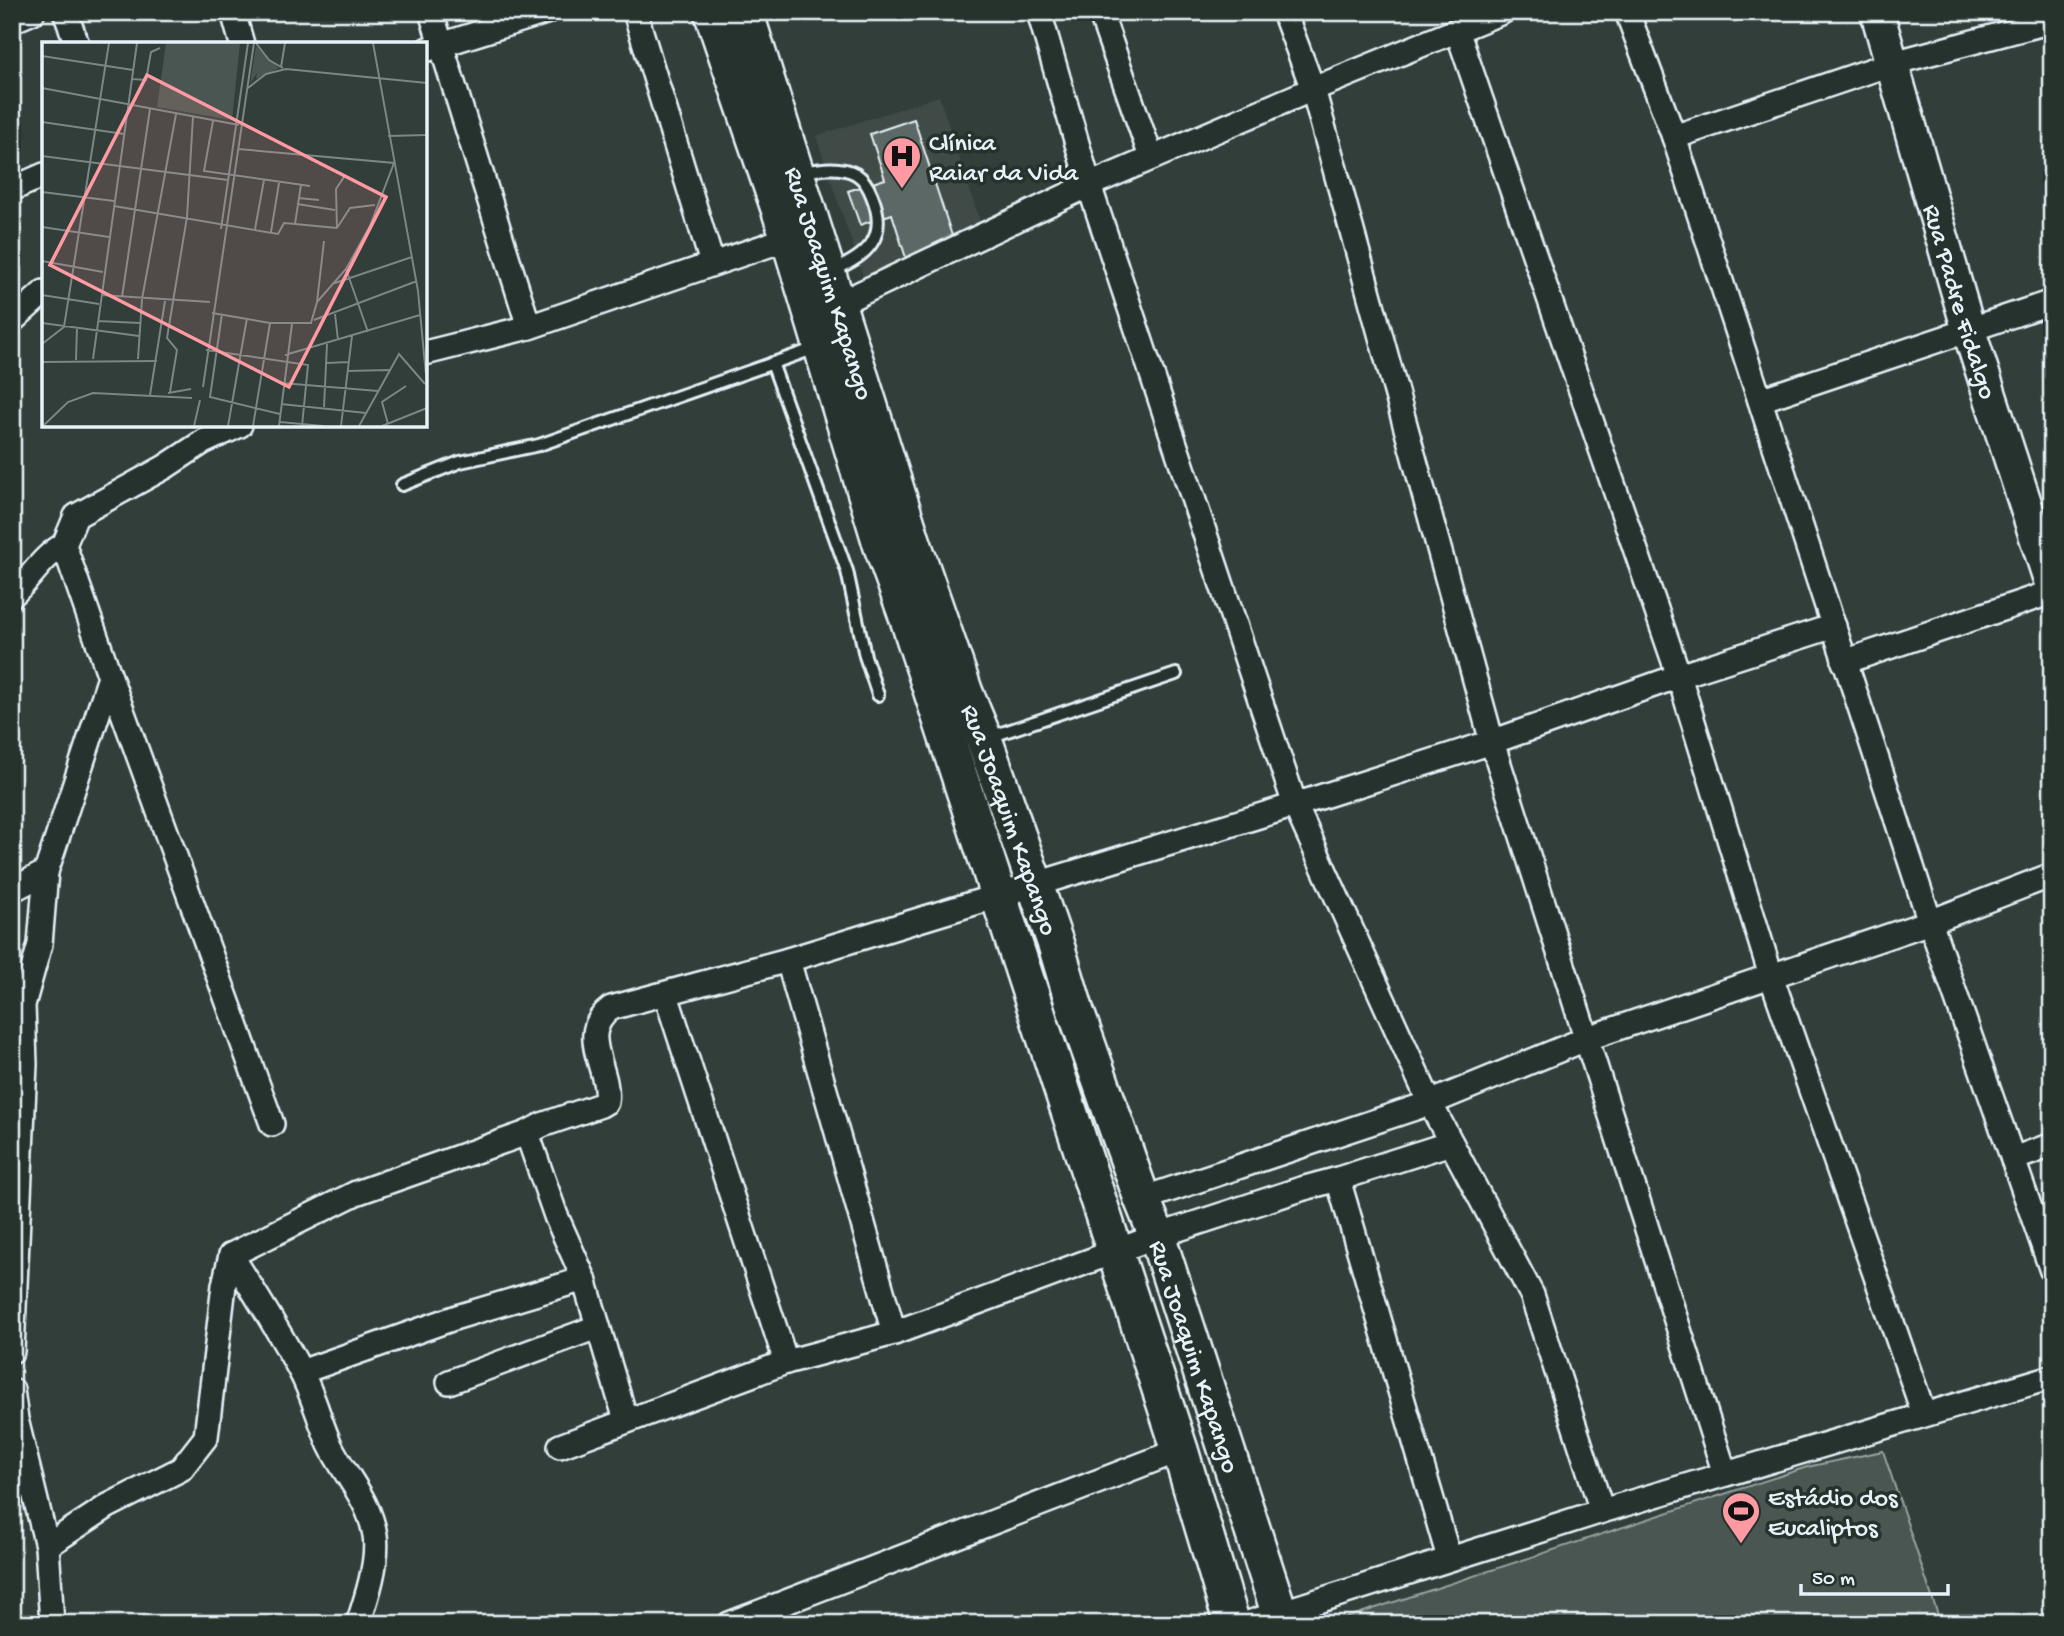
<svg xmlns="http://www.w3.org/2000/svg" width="2064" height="1636" font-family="'Gochi Hand',sans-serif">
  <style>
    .built { fill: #3f4b46 }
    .green { fill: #495651; stroke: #98a4a4; stroke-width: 2 }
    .building { fill: #5c6865; stroke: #e8f1f8; stroke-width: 2 }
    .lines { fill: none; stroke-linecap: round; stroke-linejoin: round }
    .lane-casing { stroke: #e8f1f8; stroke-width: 16 }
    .street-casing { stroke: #e8f1f8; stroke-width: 28 }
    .secondary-casing { stroke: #e8f1f8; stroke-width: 37 }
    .primary-casing { stroke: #e8f1f8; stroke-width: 40 }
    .lane { stroke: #26332d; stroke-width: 10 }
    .street { stroke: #26332d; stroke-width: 23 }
    .secondary { stroke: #26332d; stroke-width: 32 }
    .primary { stroke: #26332d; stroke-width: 35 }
    .labels { text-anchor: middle; stroke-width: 7; stroke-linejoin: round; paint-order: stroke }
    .poi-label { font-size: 26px; fill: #e8f1f8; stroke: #26332d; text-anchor: start }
    .street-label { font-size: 26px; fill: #e8f1f8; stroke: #26332d }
    .inset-road { fill: none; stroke: #7b8685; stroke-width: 2 }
    .view { fill: #ff9aa2; fill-opacity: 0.15; stroke: #ff9aa2; stroke-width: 3.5 }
    .inset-edge { fill: none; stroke: #e8f1f8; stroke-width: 3.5 }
  </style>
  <rect width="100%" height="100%" fill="#323e39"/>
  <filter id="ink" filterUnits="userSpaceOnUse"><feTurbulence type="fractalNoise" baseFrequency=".0143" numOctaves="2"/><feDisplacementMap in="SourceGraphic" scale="14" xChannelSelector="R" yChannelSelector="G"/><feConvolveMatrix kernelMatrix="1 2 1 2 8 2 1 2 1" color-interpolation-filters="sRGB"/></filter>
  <g filter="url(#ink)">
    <path class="built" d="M 939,96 L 987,243 L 867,288 L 816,136 Z"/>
    <path class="green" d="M 1883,1451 L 1941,1624 L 1327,1624 L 1807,1467 Z"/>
    <path class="building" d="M 914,119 L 955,245 L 907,261 L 892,214 L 860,225 L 848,191 L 885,179 L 870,134 Z"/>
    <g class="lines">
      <defs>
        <g id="lane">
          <path d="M 802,172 C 819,169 840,165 856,174 C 864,179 869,188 872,196 C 889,237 867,257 831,271"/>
          <path d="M 772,363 L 847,571 L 865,656 L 878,695"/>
          <path d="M 402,485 L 460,462 L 539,445 L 816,348"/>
          <path d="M 987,738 L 1176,674"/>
        </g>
        <g id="street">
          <path d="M 65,12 L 77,44"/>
          <path d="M 233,12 L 242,44"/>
          <path d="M 431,12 L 529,327"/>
          <path d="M 635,12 L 712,263"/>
          <path d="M 1039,12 L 1089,185 L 1295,805 L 1430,1103 L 1532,1295 L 1602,1511"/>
          <path d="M 1100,12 L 1151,157"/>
          <path d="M 1284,12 L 1313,89 L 1492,742 L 1725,1474"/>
          <path d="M 1627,12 L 1674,137 L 1930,922 L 2052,1271"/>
          <path d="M 12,21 L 33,12"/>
          <path d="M 1457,30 L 1679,676 L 1771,976 L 1924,1414"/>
          <path d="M 428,49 L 546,12"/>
          <path d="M 1674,137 L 1893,63 L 2052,21"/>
          <path d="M 12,189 L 44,175"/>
          <path d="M 838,304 L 1089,185 L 1313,89 L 1502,12"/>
          <path d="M 12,321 L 44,292"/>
          <path d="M 425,353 L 529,327 L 789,238"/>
          <path d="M 1760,400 L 2052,302"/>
          <path d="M 12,595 C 31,579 42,556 64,545"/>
          <path d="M 1844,662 L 2052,592"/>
          <path d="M 110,677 L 272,1124"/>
          <path d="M 12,890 L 46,872"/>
          <path d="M 788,960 L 894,1333"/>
          <path d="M 666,995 L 786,1362"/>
          <path d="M 2013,1159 L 2052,1145"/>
          <path d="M 1338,1179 L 1451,1143"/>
          <path d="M 1142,1199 L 1430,1103 L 1588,1038 L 1930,922 L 2052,875"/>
          <path d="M 231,1255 C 255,1293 279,1331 300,1370 C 313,1394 319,1420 330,1445 C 345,1476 369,1499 375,1535 C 379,1561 366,1600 358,1624"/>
          <path d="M 12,1351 L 25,1064 L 23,1005 L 40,944 L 46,872 L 110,677 L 64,545 L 76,516 L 165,467 L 203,442 L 240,425"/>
          <path d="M 301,1372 L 457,1317 L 584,1279"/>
          <path d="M 449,1382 L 597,1327"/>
          <path d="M 12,1390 L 16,1419 L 47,1546 L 52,1624"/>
          <path d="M 626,1420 L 584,1279 L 556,1216 L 527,1133 L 542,1125 L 601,1105 L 606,1102 C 611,1068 575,1035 611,1008 L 788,960 L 1295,805 L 1492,742 L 1679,676 L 1834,626"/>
          <path d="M 560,1446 L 786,1362 L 894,1333 L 1157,1236 L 1301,1189 L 1338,1179 L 1449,1558"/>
          <path d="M 47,1546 L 108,1506 L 181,1469 L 206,1437 L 224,1285 L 231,1255 L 356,1193 L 527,1133"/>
          <path d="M 729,1624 L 1180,1450"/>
          <path d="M 1245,1624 L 1602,1511 L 2052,1377"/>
        </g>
        <g id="secondary">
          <path id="s1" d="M 1877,12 L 1969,331 L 2052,586"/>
        </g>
        <g id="primary">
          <path d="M 712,12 L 789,238 L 881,544 L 908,619 L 1180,1450 L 1232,1624"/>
          <path id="s2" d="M 745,12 L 913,543 L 965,693 L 984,739 L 1056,945 L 1076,1012 L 1142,1199 L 1157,1236 L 1283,1624"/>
        </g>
      </defs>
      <use href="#lane" class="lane-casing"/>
      <use href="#street" class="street-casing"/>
      <use href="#secondary" class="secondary-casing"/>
      <use href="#primary" class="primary-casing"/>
      <use href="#lane" class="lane"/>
      <use href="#street" class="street"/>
      <use href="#secondary" class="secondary"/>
      <use href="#primary" class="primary"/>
    </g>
  </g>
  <defs>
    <symbol id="hospital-pin" viewBox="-11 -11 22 30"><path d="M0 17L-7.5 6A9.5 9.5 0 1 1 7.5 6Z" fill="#ff9aa2" stroke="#26332d"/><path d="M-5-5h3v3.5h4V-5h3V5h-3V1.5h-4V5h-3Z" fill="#111"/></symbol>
    <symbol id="stadium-pin" viewBox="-11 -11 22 30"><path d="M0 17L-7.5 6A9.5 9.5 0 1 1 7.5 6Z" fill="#ff9aa2" stroke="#26332d"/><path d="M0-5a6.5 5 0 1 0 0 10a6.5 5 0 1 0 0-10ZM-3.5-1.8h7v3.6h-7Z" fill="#111"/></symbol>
  </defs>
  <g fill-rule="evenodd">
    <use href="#hospital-pin" x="880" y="134" width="44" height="60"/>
    <use href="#stadium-pin" x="1719" y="1489" width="44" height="60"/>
  </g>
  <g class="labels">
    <g class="poi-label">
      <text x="929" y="150">Clínica<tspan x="929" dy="30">Raiar da Vida</tspan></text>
      <text x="1768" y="1505">Estádio dos<tspan x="1768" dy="30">Eucaliptos</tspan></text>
    </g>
    <g class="street-label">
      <text dy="9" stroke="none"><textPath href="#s2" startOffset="284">Rua Joaquim Kapango</textPath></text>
      <text dy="9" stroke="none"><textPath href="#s1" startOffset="301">Rua Padre Fidalgo</textPath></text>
      <text dy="9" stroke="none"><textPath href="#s2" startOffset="850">Rua Joaquim Kapango</textPath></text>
      <text dy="9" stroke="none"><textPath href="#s2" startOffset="1418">Rua Joaquim Kapango</textPath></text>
    </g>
  </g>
  <g transform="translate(42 42)">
    <rect width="385" height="385" fill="#323e39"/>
    <path d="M 124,1 L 198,1 L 190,78 L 115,65 ZM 214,4 L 237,26 L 214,37 L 215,31 L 208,42 Z" fill="#495651"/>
    <path class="inset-road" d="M 214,1 L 227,18 L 241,26M 331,1 L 376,249 L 385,344M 0,14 L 91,28M 239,25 L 243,1M 90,37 L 104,38 L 109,10 L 118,6M 0,46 L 197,83M 206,46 L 224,32 L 244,27 L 385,41M 171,79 L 162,129 L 268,144M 0,80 L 82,92M 346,94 L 385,93M 0,114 L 186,138M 0,150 L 72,159M 256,156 L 277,158M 255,162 L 293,168M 72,164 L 236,192 L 242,181 L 253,182 L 259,143M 253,182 L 295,186M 0,185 L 67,195M 295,186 L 294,147 L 302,135M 295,186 L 308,166 L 333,163M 179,187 L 206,1M 213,187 L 222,138M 229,190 L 237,141M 0,219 L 61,230M 304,227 L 326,290M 293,241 L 370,215M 0,253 L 57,262M 59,253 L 168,260M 80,255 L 108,67M 275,260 L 282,199M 170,271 L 228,281 L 269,281 L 275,260 L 304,227 L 328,184 L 352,121 L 196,107M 180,272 L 168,355 L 238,372M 293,272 L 296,298M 272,278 L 375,239M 56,279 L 98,281M 0,281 L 97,294M 0,302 L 22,285 L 67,1M 164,308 L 266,323 L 260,384M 243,313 L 378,273M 51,317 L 95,1M 96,317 L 100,257 L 134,72M 34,318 L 35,286M 0,320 L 115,319M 285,321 L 306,320M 305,329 L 347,328M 240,341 L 336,349M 161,345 L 212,1M 128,350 L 135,308 L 125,296 L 145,175 L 151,75M 126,351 L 149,347M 108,353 L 123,259M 239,362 L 324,371M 282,365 L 285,302M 238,380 L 281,384M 346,382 L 340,360 L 364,344M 1,384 L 26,360 L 51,351 L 150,356M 152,384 L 158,358M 186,384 L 205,276M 211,384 L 228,281M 237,384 L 250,282M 299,384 L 310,294M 317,384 L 357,312 L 383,342M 340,384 L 385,366"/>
    <path class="view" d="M 105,33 L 344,155 L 247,345 L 8,223 Z"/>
    <rect width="385" height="385" class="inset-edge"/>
  </g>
  <rect width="2064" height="1636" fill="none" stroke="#26332d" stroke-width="42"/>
  <rect x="21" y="21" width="2022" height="1594" fill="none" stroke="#e8f1f8" stroke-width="2.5" filter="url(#ink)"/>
  <path d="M1801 1584v10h147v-10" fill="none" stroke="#e8f1f8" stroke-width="3.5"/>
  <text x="1812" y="1584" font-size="21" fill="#e8f1f8" stroke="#26332d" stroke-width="5" paint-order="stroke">50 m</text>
</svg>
